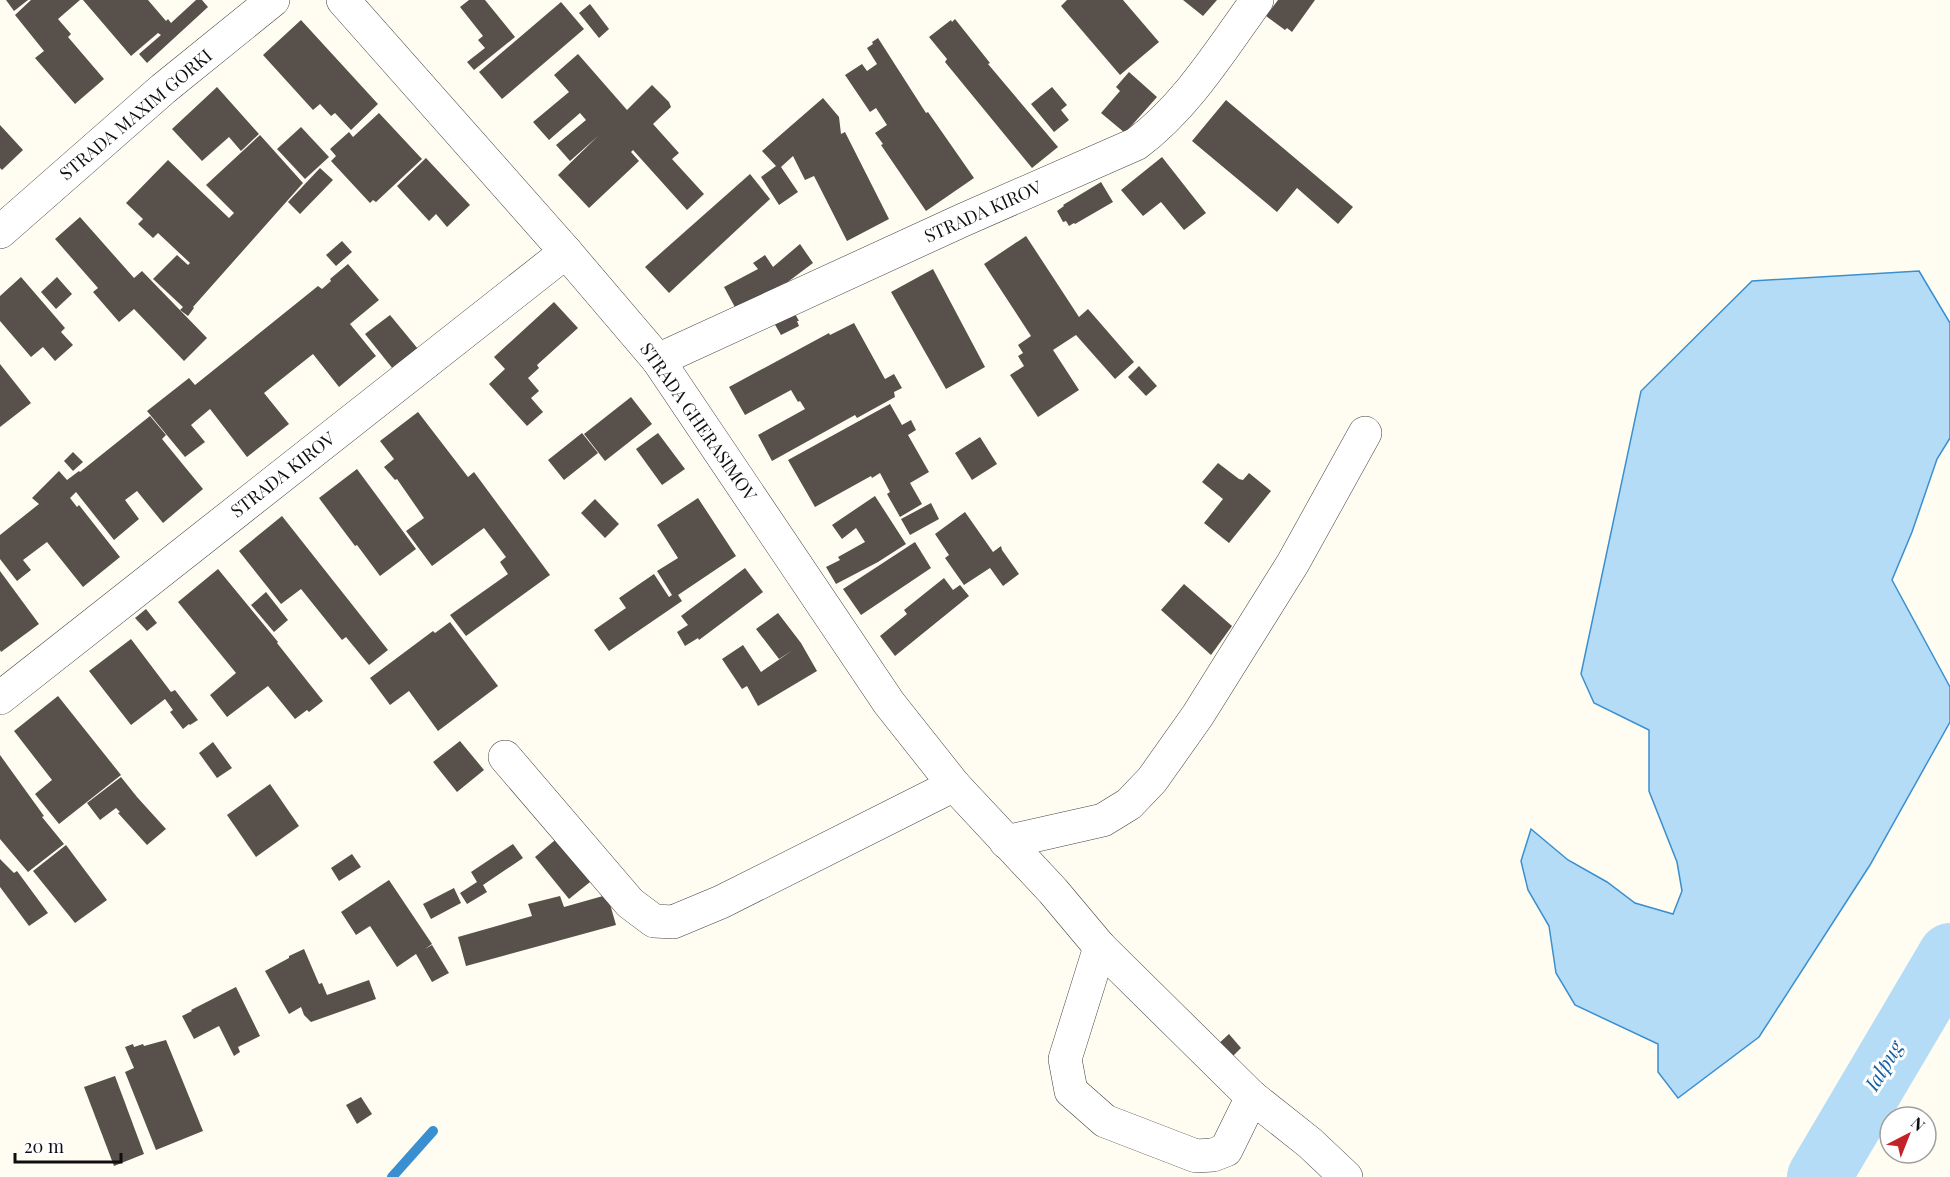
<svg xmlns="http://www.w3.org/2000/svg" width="1950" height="1177" font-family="'Playfair Display',serif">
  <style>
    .water { fill: #b5dcf7; stroke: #3a8fd0; stroke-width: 1.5 }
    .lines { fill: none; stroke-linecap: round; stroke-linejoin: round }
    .stream { stroke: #3a8fd0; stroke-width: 10 }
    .river { stroke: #b5dcf7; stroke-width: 64 }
    .building { fill: #58504b }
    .minor-casing { stroke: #424242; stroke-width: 34 }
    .minor { stroke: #fff; stroke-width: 33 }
    .labels { text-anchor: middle; stroke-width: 6; stroke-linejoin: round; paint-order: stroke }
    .street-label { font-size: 18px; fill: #0f0f0f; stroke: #fff }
    .water-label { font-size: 20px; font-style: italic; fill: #1561a4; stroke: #fff }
  </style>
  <rect width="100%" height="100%" fill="#fffdf1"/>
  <path class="water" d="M 1919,271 L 1950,323 L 1950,438 L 1937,459 L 1912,532 L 1892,580 L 1950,687 L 1950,722 L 1870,865 L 1759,1037 L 1678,1098 L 1658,1072 L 1658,1044 L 1575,1005 L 1556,973 L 1549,926 L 1528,890 L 1521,861 L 1531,829 L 1568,860 L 1607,882 L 1635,903 L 1673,914 L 1682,891 L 1677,862 L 1649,791 L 1649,730 L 1594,703 L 1581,674 L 1641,391 L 1752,281 Z"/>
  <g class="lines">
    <path class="stream" d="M 392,1177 L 433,1131"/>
    <path class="river" d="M 1819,1177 L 1950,955"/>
  </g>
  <g class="building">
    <path d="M 6,0 L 28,0 L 14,11 Z"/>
    <path d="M 31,0 L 80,0 L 58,19 L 71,34 L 68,37 L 104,79 L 75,104 L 35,58 L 44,51 L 15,15 Z"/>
    <path d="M 83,0 L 148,0 L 166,21 L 168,19 L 171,23 L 196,0 L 202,0 L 208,7 L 147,63 L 139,54 L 161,35 L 158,33 L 131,56 Z"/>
    <path d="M 469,0 L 485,0 L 515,37 L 474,70 L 467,62 L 485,48 L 478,40 L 483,36 L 460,7 Z"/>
    <path d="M 1067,0 L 1123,0 L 1159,42 L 1120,75 L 1061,6 Z"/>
    <path d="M 1183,0 L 1217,0 L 1203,16 Z"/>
    <path d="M 1278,0 L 1315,0 L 1292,32 L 1287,28 L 1285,30 L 1266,16 Z"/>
    <path d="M 561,2 L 584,29 L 502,99 L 479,72 Z"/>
    <path d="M 590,4 L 609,29 L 599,38 L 579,13 Z"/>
    <path d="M 955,19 L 990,63 L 988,64 L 1058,147 L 1032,168 L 945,62 L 947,59 L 929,37 L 951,20 L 952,22 Z"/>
    <path d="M 301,20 L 378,104 L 351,130 L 335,113 L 331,116 L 320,104 L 313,110 L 263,55 Z"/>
    <path d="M 878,38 L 926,113 L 928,112 L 974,178 L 926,211 L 881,145 L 883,144 L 875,133 L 887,125 L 876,108 L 870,112 L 845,75 L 862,64 L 867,71 L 877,64 L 867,48 L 873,44 L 872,42 Z"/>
    <path d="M 578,54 L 627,110 L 652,85 L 669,102 L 671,107 L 653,124 L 679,153 L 672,159 L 704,194 L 687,210 L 633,150 L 631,152 L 639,161 L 589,208 L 558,175 L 598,136 L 570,161 L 556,145 L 586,120 L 580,113 L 549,140 L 533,122 L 569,92 L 554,75 Z"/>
    <path d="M 1129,72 L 1157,97 L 1125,133 L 1101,113 L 1120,91 L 1116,87 Z"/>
    <path d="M 217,87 L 259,134 L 241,151 L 229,137 L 202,161 L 172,129 Z"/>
    <path d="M 1052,87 L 1067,105 L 1061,110 L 1069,120 L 1054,132 L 1031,104 Z"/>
    <path d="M 823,98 L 839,117 L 841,134 L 845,132 L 889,219 L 847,241 L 814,176 L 805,180 L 793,156 L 781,167 L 798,192 L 779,205 L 761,177 L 776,166 L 762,151 Z"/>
    <path d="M 1226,100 L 1353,207 L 1338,224 L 1297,188 L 1277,212 L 1192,141 Z"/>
    <path d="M 379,113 L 422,159 L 376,202 L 373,200 L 370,203 L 331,161 L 336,156 L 330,149 L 349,132 L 353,137 Z"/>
    <path d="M 0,125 L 23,150 L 2,170 L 0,168 Z"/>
    <path d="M 301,127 L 329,157 L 305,179 L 277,149 Z"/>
    <path d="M 260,135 L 303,183 L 193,307 L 194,308 L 188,316 L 180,310 L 183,307 L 153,279 L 177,255 L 188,265 L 190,263 L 158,233 L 153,238 L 138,224 L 143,219 L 126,203 L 168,160 L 229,218 L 234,213 L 206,185 Z"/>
    <path d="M 1162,157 L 1206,213 L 1184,230 L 1161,202 L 1143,216 L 1121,190 Z"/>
    <path d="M 426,158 L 470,205 L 447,227 L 436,214 L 429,221 L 397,186 Z"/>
    <path d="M 320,168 L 333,180 L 300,214 L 288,202 Z"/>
    <path d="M 750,174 L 770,199 L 669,293 L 645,267 Z"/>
    <path d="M 1101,182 L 1113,202 L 1075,224 L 1074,223 L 1069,226 L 1066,221 L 1063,222 L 1057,211 L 1064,206 L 1063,205 Z"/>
    <path d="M 80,217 L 134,278 L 142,271 L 207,338 L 184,361 L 134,309 L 119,322 L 93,292 L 98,288 L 55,239 Z"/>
    <path d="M 1026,236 L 1079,317 L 1088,309 L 1134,362 L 1115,379 L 1076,335 L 1053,350 L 1079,390 L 1038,417 L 1010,375 L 1024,366 L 1018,356 L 1023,353 L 1018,345 L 1031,336 L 984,264 Z"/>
    <path d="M 342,241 L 352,252 L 336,266 L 326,255 Z"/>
    <path d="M 800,244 L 813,263 L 785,284 L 785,283 L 736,309 L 724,287 L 758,269 L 753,263 L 765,255 L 773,267 Z"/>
    <path d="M 348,264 L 379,300 L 350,324 L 376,356 L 339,387 L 313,354 L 264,393 L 289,424 L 247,457 L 210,409 L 191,425 L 205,442 L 185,457 L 147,411 L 189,378 L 195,385 L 318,286 L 322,289 L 331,281 L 330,279 Z"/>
    <path d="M 933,269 L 985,367 L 946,389 L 891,292 Z"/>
    <path d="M 21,277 L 65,328 L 61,332 L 73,345 L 55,361 L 43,347 L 31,357 L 0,321 L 0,296 Z"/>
    <path d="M 57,277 L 72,294 L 56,309 L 41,292 Z"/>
    <path d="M 554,302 L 578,328 L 537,365 L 539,368 L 528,378 L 539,391 L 531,398 L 543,412 L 527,426 L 489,384 L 505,369 L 494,357 Z"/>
    <path d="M 794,312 L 799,321 L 797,321 L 799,326 L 781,335 L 774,323 Z"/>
    <path d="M 390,315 L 418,349 L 393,369 L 365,334 Z"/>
    <path d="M 854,323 L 885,379 L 894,374 L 902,388 L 894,392 L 895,397 L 857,418 L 855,415 L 772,461 L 758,435 L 805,409 L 800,401 L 798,402 L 791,390 L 745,415 L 729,387 L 829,333 L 830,335 Z"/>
    <path d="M 0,364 L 31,403 L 0,427 Z"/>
    <path d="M 1139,366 L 1157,386 L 1146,396 L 1128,377 Z"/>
    <path d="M 631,397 L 652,424 L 605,461 L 584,434 Z"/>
    <path d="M 890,404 L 902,425 L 911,420 L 916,430 L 908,435 L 929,472 L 910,483 L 922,504 L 900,517 L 887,494 L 890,492 L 880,473 L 872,478 L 871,476 L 815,507 L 788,460 Z"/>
    <path d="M 418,412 L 468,477 L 474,472 L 550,575 L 466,636 L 450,615 L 508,574 L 500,562 L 506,557 L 484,528 L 432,566 L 406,531 L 424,518 L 397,479 L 395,480 L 384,467 L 394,459 L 380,441 Z"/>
    <path d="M 150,416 L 166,435 L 162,439 L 203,489 L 163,523 L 137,491 L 125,500 L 139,519 L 114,540 L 76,492 L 70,498 L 77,507 L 79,505 L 120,557 L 83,587 L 47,542 L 23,560 L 31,570 L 17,581 L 0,559 L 0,535 L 39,504 L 32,498 L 59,471 L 67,480 L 79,471 L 80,472 Z"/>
    <path d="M 582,433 L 598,453 L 564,480 L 548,460 Z"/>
    <path d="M 658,433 L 685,469 L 662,485 L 636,449 Z"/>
    <path d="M 980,437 L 997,464 L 972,480 L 955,453 Z"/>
    <path d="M 73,452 L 83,462 L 73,471 L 64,461 Z"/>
    <path d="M 1218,463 L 1239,479 L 1243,480 L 1249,473 L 1271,491 L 1229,543 L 1204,523 L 1223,499 L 1202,482 Z"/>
    <path d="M 357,469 L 416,549 L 380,576 L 357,545 L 355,546 L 319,498 Z"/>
    <path d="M 875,496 L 906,544 L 878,562 L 836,584 L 826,567 L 840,560 L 838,557 L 865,542 L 856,528 L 842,539 L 832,525 Z"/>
    <path d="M 698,498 L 736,556 L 678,595 L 682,601 L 609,651 L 594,630 L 626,608 L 619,598 L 654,574 L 669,597 L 672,595 L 657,571 L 678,558 L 657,525 Z"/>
    <path d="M 595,499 L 619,524 L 605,538 L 581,513 Z"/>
    <path d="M 931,503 L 939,519 L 910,535 L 901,519 Z"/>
    <path d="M 965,512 L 993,552 L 1001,546 L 1002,550 L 1019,574 L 1003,586 L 990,568 L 964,585 L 945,558 L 949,555 L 935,534 Z"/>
    <path d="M 282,516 L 388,650 L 369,665 L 346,637 L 342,640 L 301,589 L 281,604 L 239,551 Z"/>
    <path d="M 915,542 L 931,568 L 861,615 L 843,589 Z"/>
    <path d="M 745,568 L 763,592 L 699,640 L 698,638 L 685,646 L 677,632 L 688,625 L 681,616 Z"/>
    <path d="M 218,569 L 278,642 L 277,643 L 323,701 L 309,712 L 307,710 L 295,719 L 268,686 L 227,717 L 210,695 L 236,673 L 178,602 Z"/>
    <path d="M 0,571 L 39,624 L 1,652 L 0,650 Z"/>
    <path d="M 944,578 L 953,590 L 960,585 L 969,596 L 895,656 L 880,636 L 907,614 L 904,610 Z"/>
    <path d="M 1184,584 L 1232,626 L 1211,655 L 1161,610 Z"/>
    <path d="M 266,592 L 288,620 L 274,632 L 251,605 Z"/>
    <path d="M 146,609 L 157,623 L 147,631 L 135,618 Z"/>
    <path d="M 778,613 L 801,643 L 817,671 L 758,706 L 747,686 L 742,689 L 722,659 L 743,645 L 761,672 L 793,650 L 779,659 L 756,629 Z"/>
    <path d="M 450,622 L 498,686 L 438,731 L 409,691 L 390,705 L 370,678 L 433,631 L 435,633 Z"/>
    <path d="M 131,639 L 171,692 L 175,690 L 198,720 L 190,725 L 189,724 L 183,729 L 170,712 L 173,710 L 165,699 L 131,725 L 89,671 Z"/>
    <path d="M 58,696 L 121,775 L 59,824 L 35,794 L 52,780 L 14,731 Z"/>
    <path d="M 460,741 L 484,770 L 457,792 L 433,762 Z"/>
    <path d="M 213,742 L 232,768 L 217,778 L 199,753 Z"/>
    <path d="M 0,755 L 44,816 L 42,817 L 64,844 L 28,872 L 0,839 Z"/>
    <path d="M 121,777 L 137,797 L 166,829 L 147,845 L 118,813 L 120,812 L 116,808 L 100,820 L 87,803 Z"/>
    <path d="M 270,784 L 299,826 L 256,857 L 227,815 Z"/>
    <path d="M 561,835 L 595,878 L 569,899 L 535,857 Z"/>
    <path d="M 513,844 L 523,858 L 483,885 L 487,892 L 467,904 L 460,893 L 477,882 L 471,872 Z"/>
    <path d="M 66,845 L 107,900 L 75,923 L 33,871 Z"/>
    <path d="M 352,854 L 361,867 L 339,881 L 331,868 Z"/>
    <path d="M 0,859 L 14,873 L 17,871 L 48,913 L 29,926 L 0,887 Z"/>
    <path d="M 389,880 L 432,944 L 425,949 L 432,945 L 449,973 L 432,982 L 416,954 L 397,967 L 370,926 L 356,935 L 341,912 Z"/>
    <path d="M 454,888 L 461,903 L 431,919 L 423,904 Z"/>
    <path d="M 560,896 L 564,907 L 603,896 L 608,897 L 616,925 L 466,966 L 458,937 L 532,916 L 528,904 Z"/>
    <path d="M 304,949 L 319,984 L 322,983 L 327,995 L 369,980 L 376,999 L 311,1022 L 304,1015 L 301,1007 L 289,1014 L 265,971 L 289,958 L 289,956 Z"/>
    <path d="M 236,987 L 260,1036 L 238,1047 L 240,1052 L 234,1056 L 219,1026 L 194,1039 L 182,1016 L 192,1011 L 191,1010 Z"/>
    <path d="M 1229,1034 L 1241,1048 L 1229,1060 L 1216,1046 Z"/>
    <path d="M 166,1040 L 203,1131 L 156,1150 L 125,1072 L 134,1068 L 125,1047 L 133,1044 L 134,1047 L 143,1044 L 144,1046 Z"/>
    <path d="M 115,1076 L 144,1154 L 114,1166 L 84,1087 Z"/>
    <path d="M 361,1097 L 372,1114 L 357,1124 L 346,1105 Z"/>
  </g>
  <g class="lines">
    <defs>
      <g id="minor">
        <path d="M 343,0 L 566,252 L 658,360 L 889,703 L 954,785 L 1053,891 L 1100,947 L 1252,1097 L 1310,1143 L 1346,1177"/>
        <path d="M 0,232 L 163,89 L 273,0"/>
        <path d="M 658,360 L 963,220 L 1136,144 C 1186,107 1221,50 1257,0"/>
        <path d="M 0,698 L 566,252"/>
        <path d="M 505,757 L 630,903 L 654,921 L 673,922 L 721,902 L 954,785"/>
        <path d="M 1006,842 L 1103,820 L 1129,804 L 1152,780 L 1198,715 L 1293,563 L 1365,433"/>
        <path d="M 1100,947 L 1065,1059 L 1071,1091 L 1105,1121 L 1196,1156 L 1213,1155 L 1226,1150 L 1252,1097"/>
      </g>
    </defs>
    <use href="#minor" class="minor-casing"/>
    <use href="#minor" class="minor"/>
  </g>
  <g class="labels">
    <g class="street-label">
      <text transform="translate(136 115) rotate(-40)" y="6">STRADA MAXIM GORKI</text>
      <text transform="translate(983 212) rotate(-24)" y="6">STRADA KIROV</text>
      <text transform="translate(698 422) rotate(55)" y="6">STRADA GHERASIMOV</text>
      <text transform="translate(283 475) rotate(-38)" y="6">STRADA KIROV</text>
    </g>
    <g class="water-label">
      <text transform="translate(1884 1066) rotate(-59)" y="7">Ialpug</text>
    </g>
  </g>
  <g transform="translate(1908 1135) rotate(42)"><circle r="28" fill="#ffffff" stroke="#9f9f9f" stroke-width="1.5"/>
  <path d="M0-4.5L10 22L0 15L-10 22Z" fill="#c32326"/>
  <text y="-9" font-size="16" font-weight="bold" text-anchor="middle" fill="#0f0f0f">N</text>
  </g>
  <path d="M15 1153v9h106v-9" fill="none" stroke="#0f0f0f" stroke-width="3"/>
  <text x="24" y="1153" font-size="18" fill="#0f0f0f" stroke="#ffffff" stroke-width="4.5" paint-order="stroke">20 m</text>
</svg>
